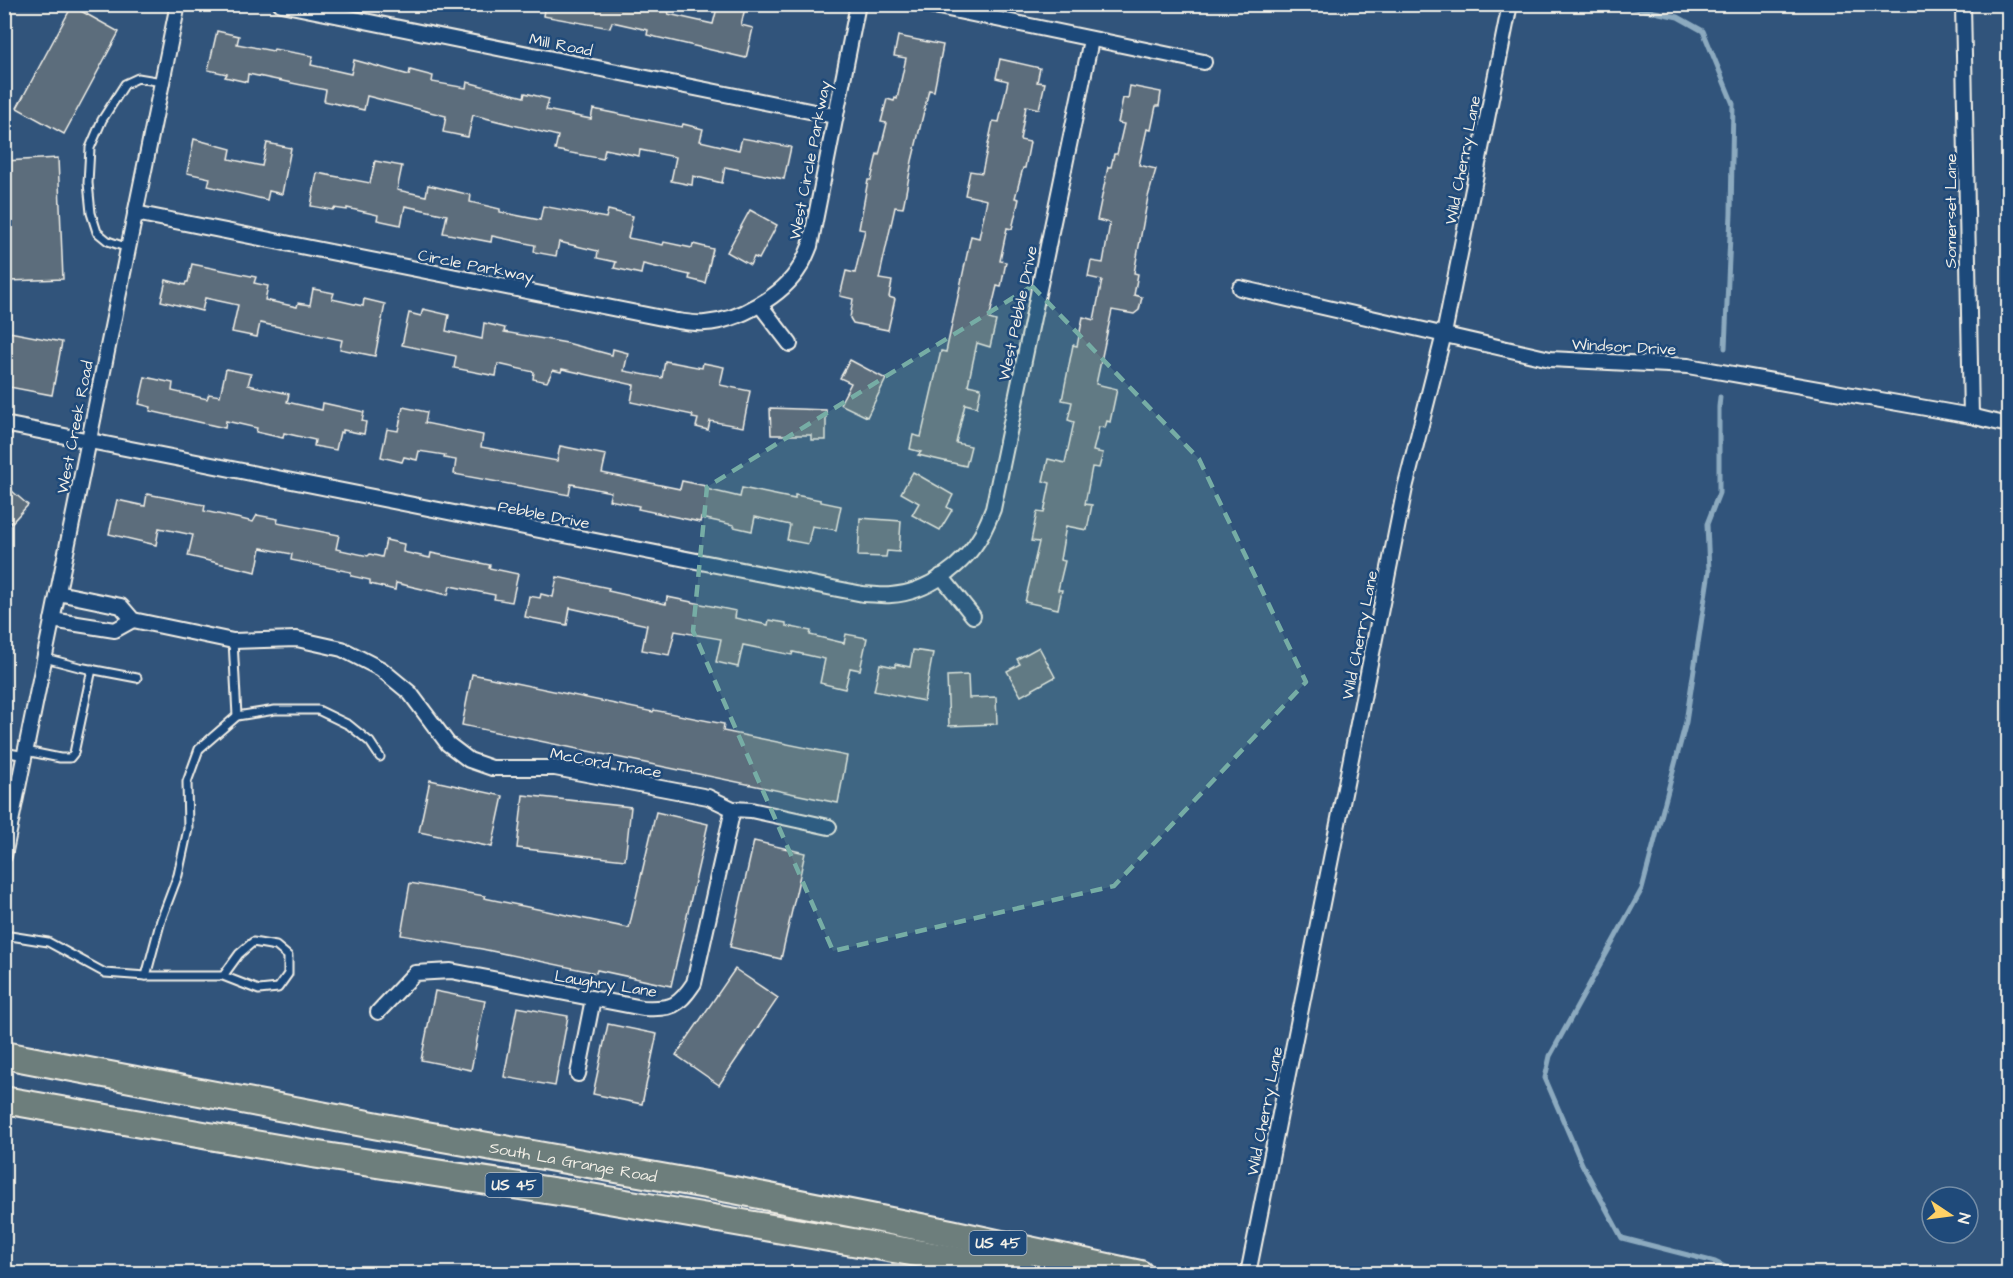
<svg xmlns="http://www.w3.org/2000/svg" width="2013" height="1278" font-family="'Architects Daughter',sans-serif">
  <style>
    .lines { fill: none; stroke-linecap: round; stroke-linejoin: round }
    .stream { stroke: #8caabf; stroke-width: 5 }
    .building { fill: #5b6d7c; stroke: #f4f1e8; stroke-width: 1.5 }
    .lane-casing { stroke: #f4f1e8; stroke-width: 11 }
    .street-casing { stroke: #f4f1e8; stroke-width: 18 }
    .highway-casing { stroke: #f4f1e8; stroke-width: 30 }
    .lane { stroke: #1f4a7a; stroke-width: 7 }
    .street { stroke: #1f4a7a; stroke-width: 14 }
    .highway { stroke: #6d7e7c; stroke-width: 26 }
    .marked { fill: #76ada5; fill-opacity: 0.2; stroke: #76ada5; stroke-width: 4.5; stroke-dasharray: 12 8; stroke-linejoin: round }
    .labels { text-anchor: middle; stroke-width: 5; stroke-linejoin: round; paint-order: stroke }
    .shield { fill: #1f4a7a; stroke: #b4bfc7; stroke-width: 1.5 }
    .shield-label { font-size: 15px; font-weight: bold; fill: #f4f1e8 }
    .street-label { font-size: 16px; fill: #f4f1e8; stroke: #1f4a7a }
  </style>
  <rect width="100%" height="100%" fill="#31547b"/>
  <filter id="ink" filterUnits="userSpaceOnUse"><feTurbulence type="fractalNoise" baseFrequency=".0167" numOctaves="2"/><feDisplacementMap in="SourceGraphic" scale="12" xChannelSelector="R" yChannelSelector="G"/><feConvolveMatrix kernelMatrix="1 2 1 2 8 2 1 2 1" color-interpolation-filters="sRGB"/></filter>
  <g filter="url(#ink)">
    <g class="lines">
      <g class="stream">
        <path d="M 1617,4 L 1678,17 L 1703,31 L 1733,104 L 1731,213 L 1725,348"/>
        <path d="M 1720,397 L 1719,407 L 1719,493 L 1707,524 L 1709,571 L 1686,722 L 1642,889 L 1550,1056 L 1545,1078 L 1582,1164 L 1622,1238 L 1715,1262 L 1739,1274"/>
      </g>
    </g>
    <g class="building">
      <path d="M 545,4 L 637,4 L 669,11 L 668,14 L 713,24 L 718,4 L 746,4 L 741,25 L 753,28 L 746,58 L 647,35 L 648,30 L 612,22 L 610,28 L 543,16 Z"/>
      <path d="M 72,6 L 119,32 L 64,134 L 17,108 Z"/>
      <path d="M 217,31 L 239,36 L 237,44 L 273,51 L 274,49 L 313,56 L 311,65 L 351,74 L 354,60 L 409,75 L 410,70 L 433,76 L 432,82 L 466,88 L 467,82 L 524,97 L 525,93 L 549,99 L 546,110 L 591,119 L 593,109 L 682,127 L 683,124 L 703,129 L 700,141 L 739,150 L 742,138 L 791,147 L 784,179 L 725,167 L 722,183 L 693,176 L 692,185 L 671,181 L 676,157 L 640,150 L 639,156 L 605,149 L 603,159 L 555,150 L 558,136 L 473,115 L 468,137 L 443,132 L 446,116 L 367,96 L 364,110 L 324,101 L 326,90 L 248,74 L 247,82 L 225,77 L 227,74 L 208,70 Z"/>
      <path d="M 898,36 L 943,45 L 934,91 L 929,90 L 912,161 L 903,208 L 895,207 L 879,279 L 892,281 L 889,297 L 895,299 L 888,330 L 853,323 L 850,318 L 853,299 L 840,296 L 846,271 L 855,273 L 865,230 L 859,229 L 868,180 L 871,180 L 877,154 L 879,155 L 887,123 L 881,122 L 887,99 L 894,101 L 895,98 L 897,99 L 906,58 L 894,56 Z"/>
      <path d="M 1000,59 L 1040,68 L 1037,82 L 1045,83 L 1039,109 L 1026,106 L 1020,140 L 1030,142 L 1025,168 L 1023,168 L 1015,198 L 1019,199 L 1012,229 L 1007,228 L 1000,261 L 1006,262 L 1001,287 L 997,286 L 989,319 L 996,321 L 990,347 L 977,343 L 968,385 L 981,388 L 977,407 L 965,404 L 956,443 L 971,446 L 966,466 L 918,455 L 921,452 L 910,449 L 913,435 L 921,437 L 941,351 L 946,352 L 971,236 L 979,238 L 987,200 L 965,195 L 970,171 L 982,173 L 993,121 L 999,122 L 1008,81 L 996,78 Z"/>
      <path d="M 1130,86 L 1161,92 L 1159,106 L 1156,106 L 1151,130 L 1147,129 L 1139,165 L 1156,169 L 1148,197 L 1134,273 L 1138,274 L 1134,295 L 1142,297 L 1139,310 L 1134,314 L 1112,310 L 1096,384 L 1117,389 L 1110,422 L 1107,421 L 1105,428 L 1099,427 L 1093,451 L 1103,453 L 1099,468 L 1092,467 L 1085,504 L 1092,505 L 1087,530 L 1066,526 L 1060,560 L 1065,561 L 1058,590 L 1062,590 L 1058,609 L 1025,602 L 1039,542 L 1031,541 L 1037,512 L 1044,513 L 1050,483 L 1043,481 L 1048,459 L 1065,463 L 1074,422 L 1068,420 L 1072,402 L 1062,400 L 1073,345 L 1077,346 L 1083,317 L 1094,320 L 1102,280 L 1088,277 L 1091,261 L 1103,263 L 1110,223 L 1097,220 L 1108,167 L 1111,167 L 1114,154 L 1117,154 L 1124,124 L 1118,123 L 1123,98 L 1128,99 Z"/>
      <path d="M 194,139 L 231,149 L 229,159 L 262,166 L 267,143 L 291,148 L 282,194 L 269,191 L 267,200 L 208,186 L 210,178 L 187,173 Z"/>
      <path d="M 58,158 L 63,279 L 9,281 L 5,161 Z"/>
      <path d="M 375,161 L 402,166 L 397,190 L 426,196 L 428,185 L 471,195 L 470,202 L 500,209 L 500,212 L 540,220 L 543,206 L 606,218 L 608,210 L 633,216 L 628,238 L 663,245 L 664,242 L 692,248 L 693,244 L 713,249 L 705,283 L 689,279 L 690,275 L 643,264 L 641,274 L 614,268 L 616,262 L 597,258 L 598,251 L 559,242 L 556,256 L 534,252 L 535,245 L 492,236 L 491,242 L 443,233 L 447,215 L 405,206 L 401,225 L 377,220 L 378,215 L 347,208 L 347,210 L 334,208 L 333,210 L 311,206 L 317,173 L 370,183 Z"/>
      <path d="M 750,210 L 777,225 L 759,259 L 754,257 L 750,265 L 727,252 Z"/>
      <path d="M 192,264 L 256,277 L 254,283 L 268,286 L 265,300 L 297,307 L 298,303 L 310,305 L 313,289 L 334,293 L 332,299 L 363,306 L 364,299 L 385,304 L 375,356 L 340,349 L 342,340 L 260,323 L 257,337 L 232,332 L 238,305 L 205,298 L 202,311 L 161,301 L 166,280 L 185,285 L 186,282 L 188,282 Z"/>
      <path d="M 423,309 L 449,315 L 446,331 L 482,339 L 484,323 L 505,328 L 504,332 L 567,343 L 612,355 L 613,349 L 628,353 L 624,371 L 662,378 L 665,361 L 702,368 L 703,363 L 724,367 L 720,385 L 750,391 L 743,427 L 710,421 L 708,430 L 696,427 L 698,419 L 692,418 L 693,415 L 631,402 L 634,385 L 562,369 L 561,372 L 553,370 L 547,382 L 533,379 L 534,372 L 498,364 L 496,376 L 454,368 L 456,356 L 402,345 L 409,313 L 421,316 Z"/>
      <path d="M 4,331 L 62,342 L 52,395 L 4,386 Z"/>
      <path d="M 850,360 L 886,379 L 867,417 L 840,404 L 851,383 L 840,378 Z"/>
      <path d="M 226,369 L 251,374 L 248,385 L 289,394 L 287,402 L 322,410 L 323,403 L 364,412 L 362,421 L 366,422 L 364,434 L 343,430 L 343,433 L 340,432 L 336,450 L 314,446 L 315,440 L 284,433 L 283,438 L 256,432 L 257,428 L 226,421 L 225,428 L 150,411 L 151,407 L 139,404 L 145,377 L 173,383 L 172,391 L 207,399 L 209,394 L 220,396 Z"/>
      <path d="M 403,407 L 427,412 L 425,423 L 483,435 L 481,447 L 557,461 L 560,446 L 606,455 L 602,473 L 680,489 L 682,481 L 706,486 L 706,489 L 740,497 L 742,488 L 795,499 L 795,495 L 821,500 L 821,502 L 841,506 L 836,530 L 812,526 L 808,544 L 787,540 L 790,525 L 755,517 L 752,531 L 734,527 L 734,525 L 701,518 L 700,522 L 638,509 L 639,506 L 609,500 L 611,492 L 571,484 L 569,495 L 454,474 L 456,460 L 444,458 L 445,455 L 419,451 L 417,460 L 404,457 L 402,462 L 381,457 L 387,429 L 398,431 Z"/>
      <path d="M 770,408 L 826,410 L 826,440 L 811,440 L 811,435 L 771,435 Z"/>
      <path d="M 913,472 L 953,495 L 947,507 L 952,510 L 940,530 L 912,515 L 919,503 L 901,493 Z"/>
      <path d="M 4,484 L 28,505 L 4,531 Z"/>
      <path d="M 147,494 L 205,505 L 204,511 L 241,519 L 253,522 L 257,515 L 278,519 L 277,523 L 339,535 L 336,549 L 368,556 L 370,554 L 382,557 L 386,540 L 404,544 L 403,552 L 430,558 L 431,553 L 490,565 L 489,568 L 518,574 L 512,602 L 494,599 L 495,595 L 450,586 L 448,595 L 396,583 L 395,590 L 370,584 L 370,580 L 351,576 L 351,572 L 291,560 L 292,554 L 261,548 L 256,572 L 188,556 L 193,535 L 159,528 L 156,545 L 109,534 L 117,500 L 145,506 Z"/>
      <path d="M 860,518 L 901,521 L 899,552 L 887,551 L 886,557 L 858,556 Z"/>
      <path d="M 557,577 L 609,588 L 608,591 L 666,604 L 667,597 L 736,611 L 735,618 L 768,625 L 769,620 L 786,623 L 786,626 L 811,631 L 810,635 L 844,643 L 846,634 L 867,638 L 860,670 L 850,668 L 845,689 L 820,683 L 825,659 L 793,652 L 792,655 L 743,645 L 738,667 L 716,662 L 721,639 L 675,631 L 669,655 L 642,650 L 647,625 L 570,608 L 567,625 L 525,617 L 529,596 L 540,598 L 541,594 L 553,597 Z"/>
      <path d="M 1039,647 L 1055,677 L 1021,696 L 1007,671 L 1020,664 L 1017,659 Z"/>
      <path d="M 913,650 L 933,653 L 924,701 L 874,691 L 880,664 L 895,667 L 895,664 L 910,667 Z"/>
      <path d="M 472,674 L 653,712 L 654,710 L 724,724 L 723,731 L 847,756 L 838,803 L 462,725 Z"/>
      <path d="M 968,675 L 969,698 L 996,697 L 997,724 L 949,726 L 947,676 Z"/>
      <path d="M 430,780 L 503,796 L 492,847 L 419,832 Z"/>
      <path d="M 523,795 L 631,807 L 625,860 L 517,848 Z"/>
      <path d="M 656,812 L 708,824 L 671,986 L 597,970 L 596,973 L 482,949 L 401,935 L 410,883 L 485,896 L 484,898 L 629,928 Z"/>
      <path d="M 754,841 L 805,853 L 781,959 L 730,947 Z"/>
      <path d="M 735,969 L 778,998 L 719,1085 L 676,1055 Z"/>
      <path d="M 435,991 L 485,1001 L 471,1070 L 421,1060 Z"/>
      <path d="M 517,1007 L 568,1016 L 555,1086 L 504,1077 Z"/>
      <path d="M 608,1024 L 657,1034 L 642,1104 L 593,1094 Z"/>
    </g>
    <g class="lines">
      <defs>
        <g id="lane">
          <path d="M 128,248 L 108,241 L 97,232 L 91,213 L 88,183 L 90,148 L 102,120 L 125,84 L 138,78 L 162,82"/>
          <path d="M 233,641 L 237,716"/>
          <path d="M 45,658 L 79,667 L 137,678"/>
          <path d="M 26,751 L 60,758 L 70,758 L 74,753 L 92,669"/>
          <path d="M 4,752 L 25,756"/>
          <path d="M 4,935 L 48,942 L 105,973 L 146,976 L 223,976 L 259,990 L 278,988 L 288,974 L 288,956 L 276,946 L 253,942 L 239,954 L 223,976"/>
          <path d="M 146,976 L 161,920 L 178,875 L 188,829 L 187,782 L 199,749 L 237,716 L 275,710 L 318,710 L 349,725 L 370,742 L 380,757"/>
        </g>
        <g id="street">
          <path d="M 281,4 L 834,116"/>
          <path d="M 924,4 L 1204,62"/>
          <path d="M 1963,4 L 1971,416"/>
          <path d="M 135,213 L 677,321 C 686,322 696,324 705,323 C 738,321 783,296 800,267 C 804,261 807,253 810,246 L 858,4"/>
          <path d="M 1240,288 L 1550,359 L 1688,366 L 1971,416 L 2008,425"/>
          <path d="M 760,305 L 790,344"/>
          <path d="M 4,424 L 863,594 C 872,594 882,596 891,595 C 927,593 965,565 982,534 C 986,526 990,517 993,509 L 1091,40"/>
          <path d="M 941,576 L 973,616"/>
          <path d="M 58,593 L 121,606 L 133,620 L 233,641 L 297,639 L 342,649 L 381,669 L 410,693 L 448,744 L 469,760 L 492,768 L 555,768 L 708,797 L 733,809 L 751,810 L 829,827"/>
          <path d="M 52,620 L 115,630 L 133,620"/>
          <path d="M 4,856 L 178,4"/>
          <path d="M 378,1012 L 415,973 L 451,971 L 643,1008 C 672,1009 678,1007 694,983 L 733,809"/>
          <path d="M 578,1074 L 593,999"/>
          <path d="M 1248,1274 L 1405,488 L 1444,334 L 1510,4"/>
        </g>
        <g id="highway">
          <path id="s1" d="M 4,1055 L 426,1135 L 734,1190 L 951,1233 L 1140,1274"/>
          <path d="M 4,1100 L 312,1154 L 585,1196 L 946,1258 L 1023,1274"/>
        </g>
      </defs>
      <use href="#lane" class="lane-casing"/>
      <use href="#street" class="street-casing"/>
      <use href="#highway" class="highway-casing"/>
      <use href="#lane" class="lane"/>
      <use href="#street" class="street"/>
      <use href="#highway" class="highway"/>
    </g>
  </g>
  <path class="marked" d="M 1032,286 L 1199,459 L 1306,682 L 1114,886 L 833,951 L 693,631 L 707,487 Z"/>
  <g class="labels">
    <g class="shield">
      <rect x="485.5" y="1173" width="57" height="24" rx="4.5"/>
      <rect x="969.5" y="1231" width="57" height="24" rx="4.5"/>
    </g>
    <g class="shield-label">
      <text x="514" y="1190">US 45</text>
      <text x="998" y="1248">US 45</text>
    </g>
    <g class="street-label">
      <text transform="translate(561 44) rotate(11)" y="6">Mill Road</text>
      <text transform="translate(809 160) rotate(-79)" y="6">West Circle Parkway</text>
      <text transform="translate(1462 160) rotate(-79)" y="6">Wild Cherry Lane</text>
      <text transform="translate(1950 211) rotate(-90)" y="6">Somerset Lane</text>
      <text transform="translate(476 265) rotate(11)" y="6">Circle Parkway</text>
      <text transform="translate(1017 313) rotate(-78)" y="6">West Pebble Drive</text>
      <text transform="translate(1624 346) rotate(3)" y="6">Windsor Drive</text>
      <text transform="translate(74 427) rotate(-79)" y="6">West Creek Road</text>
      <text transform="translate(544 514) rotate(11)" y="6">Pebble Drive</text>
      <text transform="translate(1359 635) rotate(-79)" y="6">Wild Cherry Lane</text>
      <text transform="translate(606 762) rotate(10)" y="6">McCord Trace</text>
      <text transform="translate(606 983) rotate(9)" y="6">Laughry Lane</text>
      <text transform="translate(1264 1111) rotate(-79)" y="6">Wild Cherry Lane</text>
      <text dy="6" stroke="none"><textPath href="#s1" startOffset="579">South La Grange Road</textPath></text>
    </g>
  </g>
  <rect width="2013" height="1278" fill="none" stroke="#1f4a7a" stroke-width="24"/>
  <rect x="12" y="12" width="1989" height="1254" fill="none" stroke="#f4f1e8" stroke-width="2" filter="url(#ink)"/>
  <g transform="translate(1950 1215) rotate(103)"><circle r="28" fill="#1f4a7a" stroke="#748da6" stroke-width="1.5"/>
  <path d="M0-4.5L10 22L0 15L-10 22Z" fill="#ffd166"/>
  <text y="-9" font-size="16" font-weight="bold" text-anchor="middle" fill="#f4f1e8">N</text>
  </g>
</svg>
